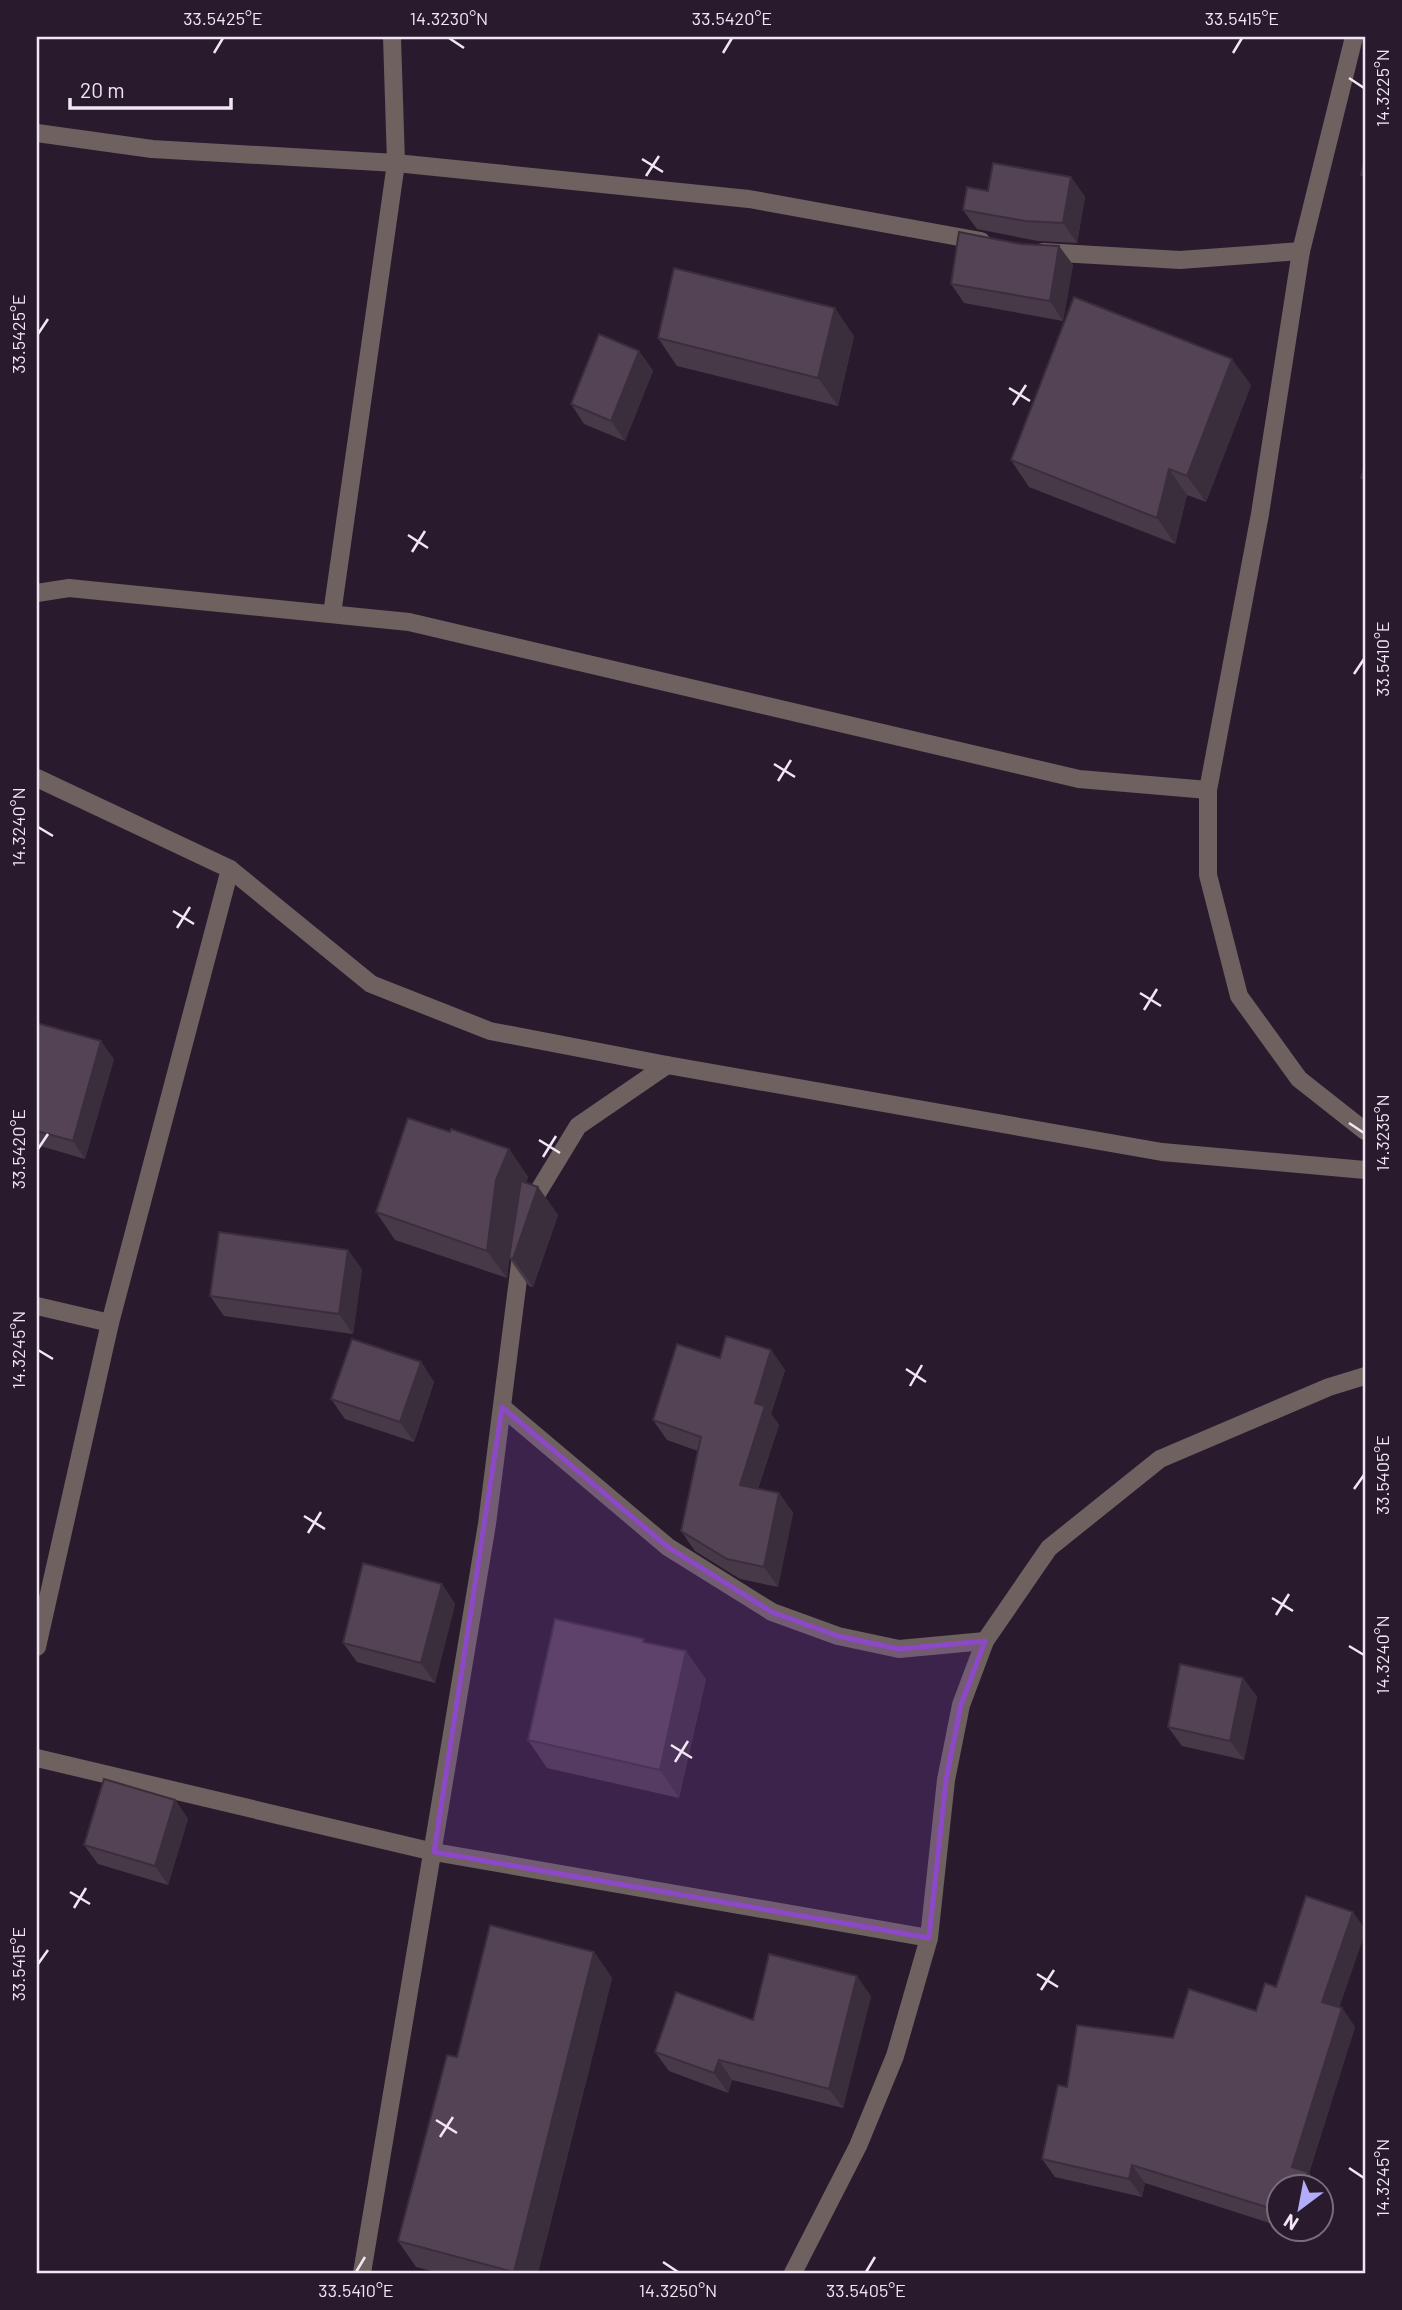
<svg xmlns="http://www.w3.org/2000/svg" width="1402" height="2310" font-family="Barlow,sans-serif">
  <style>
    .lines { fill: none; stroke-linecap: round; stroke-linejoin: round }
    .street { stroke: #6e6160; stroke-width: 18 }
    .wall { fill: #483949; fill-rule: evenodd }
    .shaded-wall { fill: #3b2e3c }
    .building { fill: #544255; stroke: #3b2e3c; stroke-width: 2 }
    .marked { fill: #8d48c7; fill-opacity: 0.2; stroke: #8d48c7; stroke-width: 5; stroke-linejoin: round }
    .ticks { fill: none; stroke: #f1e7f4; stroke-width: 2.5 }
    .neatline { fill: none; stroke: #f1e7f4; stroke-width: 2.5 }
    .ticks-label { font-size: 18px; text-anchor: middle; fill: #f1e7f4 }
  </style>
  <rect width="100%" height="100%" fill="#291b2d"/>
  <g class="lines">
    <g class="street">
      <path d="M 1354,37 L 1301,251 L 1260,514 L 1208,790 L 1208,875 L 1239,996 L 1299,1079 L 1365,1131"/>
      <path d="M 37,133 L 152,149 L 396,163 L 749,199 L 981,241"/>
      <path d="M 1043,252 L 1180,260 L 1301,251"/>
      <path d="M 37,593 L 69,588 L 409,622 L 1079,779 L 1208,790"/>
      <path d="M 332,614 L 396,163 L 392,37"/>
      <path d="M 37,778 L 230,869 L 371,984 L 490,1031 L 667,1065 L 1162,1152 L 1365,1170"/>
      <path d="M 527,1210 L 578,1126 L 667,1065"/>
      <path d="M 37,1306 L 110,1323"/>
      <path d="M 502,1407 L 668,1547 L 772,1612 L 838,1636 L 899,1649 L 985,1641"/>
      <path d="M 37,1647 L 110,1323 L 230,869"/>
      <path d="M 37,1758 L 434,1852 L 929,1938"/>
      <path d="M 362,2273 L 487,1524 L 522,1248"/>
      <path d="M 793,2273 L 858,2146 L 895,2056 L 929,1938 L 946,1780 L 961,1705 L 985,1641 L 1049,1548 L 1160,1459 L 1329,1387 L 1365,1376"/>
    </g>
  </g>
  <g class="wall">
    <path d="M 1071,177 L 1085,197 L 1077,243 L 1038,241 L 977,229 L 963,210 L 988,191 Z"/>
    <path d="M 1021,244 L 1059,246 L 1073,265 L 1063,321 L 964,303 L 951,284 Z"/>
    <path d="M 854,336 L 838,406 L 677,366 L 658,338 Z"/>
    <path d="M 639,351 L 653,371 L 625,441 L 584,424 L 571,404 Z"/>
    <path d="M 1251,385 L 1206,502 L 1187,495 L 1175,544 L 1029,487 L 1011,460 Z"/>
    <path d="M 37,1023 L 114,1059 L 85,1159 L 37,1145 Z"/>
    <path d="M 450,1132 L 509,1149 L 528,1177 L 526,1183 L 538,1187 L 558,1215 L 533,1287 L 529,1286 L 509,1258 L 507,1278 L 395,1240 L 376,1212 ZM 517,1204 L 510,1249 L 516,1208 Z"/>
    <path d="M 362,1269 L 353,1334 L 224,1316 L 210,1296 Z"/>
    <path d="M 771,1350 L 785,1370 L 771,1414 L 779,1425 L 758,1489 L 779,1493 L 793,1513 L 778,1587 L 740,1579 L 695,1551 L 681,1531 L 698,1451 L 667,1440 L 653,1420 L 720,1358 Z"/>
    <path d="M 421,1362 L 434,1382 L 414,1442 L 345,1419 L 331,1399 Z"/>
    <path d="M 442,1584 L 455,1604 L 435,1683 L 357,1662 L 343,1643 Z"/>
    <path d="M 646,1642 L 706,1679 L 679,1798 L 547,1768 L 528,1740 Z"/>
    <path d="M 1243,1678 L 1257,1697 L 1244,1760 L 1182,1746 L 1168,1727 Z"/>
    <path d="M 175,1800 L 188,1819 L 168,1885 L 98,1864 L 84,1845 Z"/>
    <path d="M 594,1952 L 612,1978 L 538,2273 L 440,2273 L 416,2267 L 398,2241 Z"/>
    <path d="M 871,1996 L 843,2108 L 732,2080 L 728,2093 L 669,2071 L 655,2052 L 753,2020 Z"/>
    <path d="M 1339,2007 L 1342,2008 L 1355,2027 L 1309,2173 L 1319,2188 L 1279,2188 L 1279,2226 L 1145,2183 L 1142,2197 L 1055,2177 L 1042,2159 L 1067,2087 L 1173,2038 L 1256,2011 Z"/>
    <path d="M 1291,2230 L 1310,2230 L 1308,2235 Z"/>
  </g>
  <g class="shaded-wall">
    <path d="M 1071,177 L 1085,197 L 1077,243 L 1063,223 Z"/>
    <path d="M 1059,246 L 1073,265 L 1063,321 L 1050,301 Z"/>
    <path d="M 835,308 L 854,336 L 838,406 L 818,378 Z"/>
    <path d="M 639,351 L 653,371 L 625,441 L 611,421 Z"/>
    <path d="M 1232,359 L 1251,385 L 1206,502 L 1187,476 Z"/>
    <path d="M 1169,469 L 1187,495 L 1175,544 L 1157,518 Z"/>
    <path d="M 101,1041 L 114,1059 L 85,1159 L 73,1141 Z"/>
    <path d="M 509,1149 L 528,1177 L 516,1208 L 507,1278 L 487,1251 L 496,1180 Z"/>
    <path d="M 538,1187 L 558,1215 L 533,1287 L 513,1259 Z"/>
    <path d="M 348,1250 L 362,1269 L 353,1334 L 339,1314 Z"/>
    <path d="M 771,1350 L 785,1370 L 771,1414 L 779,1425 L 753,1504 L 740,1485 L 755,1403 Z"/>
    <path d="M 421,1362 L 434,1382 L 414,1442 L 400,1422 Z"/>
    <path d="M 779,1493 L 793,1513 L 778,1587 L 764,1567 Z"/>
    <path d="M 442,1584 L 455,1604 L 435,1683 L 421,1663 Z"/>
    <path d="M 686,1651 L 706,1679 L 679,1798 L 660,1770 Z"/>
    <path d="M 1243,1678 L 1257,1697 L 1244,1760 L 1230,1741 Z"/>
    <path d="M 175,1800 L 188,1819 L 168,1885 L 155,1866 Z"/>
    <path d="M 1353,1912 L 1365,1929 L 1365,1933 L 1335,2020 L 1322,2002 Z"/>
    <path d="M 594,1952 L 612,1978 L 538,2273 L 515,2273 L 514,2272 Z"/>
    <path d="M 857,1976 L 871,1996 L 843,2108 L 829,2089 Z"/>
    <path d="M 1342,2008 L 1355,2027 L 1309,2173 L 1319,2188 L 1304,2188 L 1292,2167 Z"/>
    <path d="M 719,2060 L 732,2080 L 728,2093 L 714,2073 Z"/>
    <path d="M 1132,2165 L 1145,2183 L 1142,2197 L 1129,2179 Z"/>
  </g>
  <g class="building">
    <path d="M 1365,159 L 1365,176 L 1361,175 Z"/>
    <path d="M 993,163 L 1071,177 L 1063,223 L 1025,221 L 963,210 L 967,187 L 988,191 Z"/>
    <path d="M 959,232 L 1021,244 L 1059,246 L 1050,301 L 951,284 Z"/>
    <path d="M 674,268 L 835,308 L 818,378 L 658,338 Z"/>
    <path d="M 1074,297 L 1232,359 L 1187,476 L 1169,469 L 1157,518 L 1011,460 Z"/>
    <path d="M 599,334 L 639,351 L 611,421 L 571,404 Z"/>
    <path d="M 1365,465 L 1365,479 L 1361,478 Z"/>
    <path d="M 37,1023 L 101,1041 L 73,1141 L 37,1131 Z"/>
    <path d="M 408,1118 L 450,1132 L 451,1129 L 509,1149 L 496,1180 L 487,1251 L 376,1212 Z"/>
    <path d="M 521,1181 L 538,1187 L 513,1259 L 509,1258 Z"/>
    <path d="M 219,1232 L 348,1250 L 339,1314 L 210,1296 Z"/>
    <path d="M 726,1336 L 771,1350 L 755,1403 L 765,1406 L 740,1485 L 779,1493 L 764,1567 L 727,1559 L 681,1531 L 701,1437 L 653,1420 L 677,1344 L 720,1358 Z"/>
    <path d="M 352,1339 L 421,1362 L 400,1422 L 331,1399 Z"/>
    <path d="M 363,1563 L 442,1584 L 421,1663 L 343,1643 Z"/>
    <path d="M 555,1619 L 644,1639 L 643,1642 L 686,1651 L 660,1770 L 528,1740 Z"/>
    <path d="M 1180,1664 L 1243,1678 L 1230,1741 L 1168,1727 Z"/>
    <path d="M 104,1779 L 175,1800 L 155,1866 L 84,1845 Z"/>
    <path d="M 1306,1896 L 1353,1912 L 1322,2002 L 1342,2008 L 1292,2167 L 1308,2172 L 1304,2188 L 1279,2188 L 1279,2211 L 1132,2165 L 1129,2179 L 1042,2159 L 1058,2085 L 1067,2087 L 1077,2025 L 1173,2038 L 1189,1989 L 1256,2011 L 1265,1983 L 1276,1987 Z"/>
    <path d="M 490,1925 L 594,1952 L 514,2272 L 398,2241 L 447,2055 L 457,2057 Z"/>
    <path d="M 769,1954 L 857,1976 L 829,2089 L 719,2060 L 714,2073 L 655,2052 L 676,1992 L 753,2020 Z"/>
  </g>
  <path class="marked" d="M 502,1407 L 668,1547 L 772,1612 L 838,1636 L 899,1649 L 985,1641 L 961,1705 L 946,1780 L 929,1938 L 434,1852 Z"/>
  <path class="ticks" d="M 449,38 L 464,48M 214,53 L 223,38M 723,53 L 732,38M 1233,53 L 1242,38M 1349,78 L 1364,88M 642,159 L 663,172M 646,176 L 659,156M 38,334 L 48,319M 1009,388 L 1030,401M 1013,405 L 1026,385M 408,535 L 428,548M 412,552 L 425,531M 1354,674 L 1364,659M 774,764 L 795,777M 778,781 L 791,760M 38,827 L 53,836M 173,911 L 194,924M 177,928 L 190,907M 1140,993 L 1161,1006M 1144,1010 L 1157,989M 1349,1123 L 1364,1133M 539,1140 L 560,1153M 38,1149 L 48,1134M 543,1157 L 556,1136M 38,1350 L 53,1359M 906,1369 L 926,1382M 910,1386 L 922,1365M 1354,1489 L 1364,1475M 304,1516 L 325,1529M 308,1533 L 321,1512M 1272,1598 L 1293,1611M 1276,1615 L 1289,1594M 1349,1646 L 1364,1655M 671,1745 L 692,1758M 675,1762 L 688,1741M 70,1892 L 90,1904M 74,1908 L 86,1888M 38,1964 L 48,1950M 1037,1974 L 1058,1987M 1041,1990 L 1054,1970M 436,2120 L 457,2133M 440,2137 L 453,2117M 1349,2168 L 1364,2178M 663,2262 L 678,2272M 356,2272 L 365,2257M 866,2272 L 875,2257"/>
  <rect width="1402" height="2310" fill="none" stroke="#291b2d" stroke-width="77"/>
  <g transform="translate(1300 2208) rotate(212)"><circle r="33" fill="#291b2d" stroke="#796d7d" stroke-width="2"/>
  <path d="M0-5L12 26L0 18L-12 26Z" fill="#b1adfa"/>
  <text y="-10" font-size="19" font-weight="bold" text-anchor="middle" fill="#f1e7f4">N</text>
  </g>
  <path d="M70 98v10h161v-10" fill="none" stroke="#f1e7f4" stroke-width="3.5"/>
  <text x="80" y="98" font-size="21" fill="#f1e7f4" stroke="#291b2d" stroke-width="5" paint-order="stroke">20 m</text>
  <rect x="38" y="38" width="1326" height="2234" class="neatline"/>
  <g class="ticks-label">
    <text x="223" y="25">33.5425°E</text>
    <text x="449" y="25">14.3230°N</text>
    <text x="732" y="25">33.5420°E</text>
    <text x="1242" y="25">33.5415°E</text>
    <text transform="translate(1383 88) rotate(-90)" y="6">14.3225°N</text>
    <text transform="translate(19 334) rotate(-90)" y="6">33.5425°E</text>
    <text transform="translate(1383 659) rotate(-90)" y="6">33.5410°E</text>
    <text transform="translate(19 827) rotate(-90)" y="6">14.3240°N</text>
    <text transform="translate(1383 1133) rotate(-90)" y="6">14.3235°N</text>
    <text transform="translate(19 1149) rotate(-90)" y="6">33.5420°E</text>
    <text transform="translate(19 1350) rotate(-90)" y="6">14.3245°N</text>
    <text transform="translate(1383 1475) rotate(-90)" y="6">33.5405°E</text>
    <text transform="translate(1383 1655) rotate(-90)" y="6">14.3240°N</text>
    <text transform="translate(19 1964) rotate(-90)" y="6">33.5415°E</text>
    <text transform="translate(1383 2178) rotate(-90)" y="6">14.3245°N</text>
    <text x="356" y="2297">33.5410°E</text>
    <text x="678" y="2297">14.3250°N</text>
    <text x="866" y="2297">33.5405°E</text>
  </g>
</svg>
